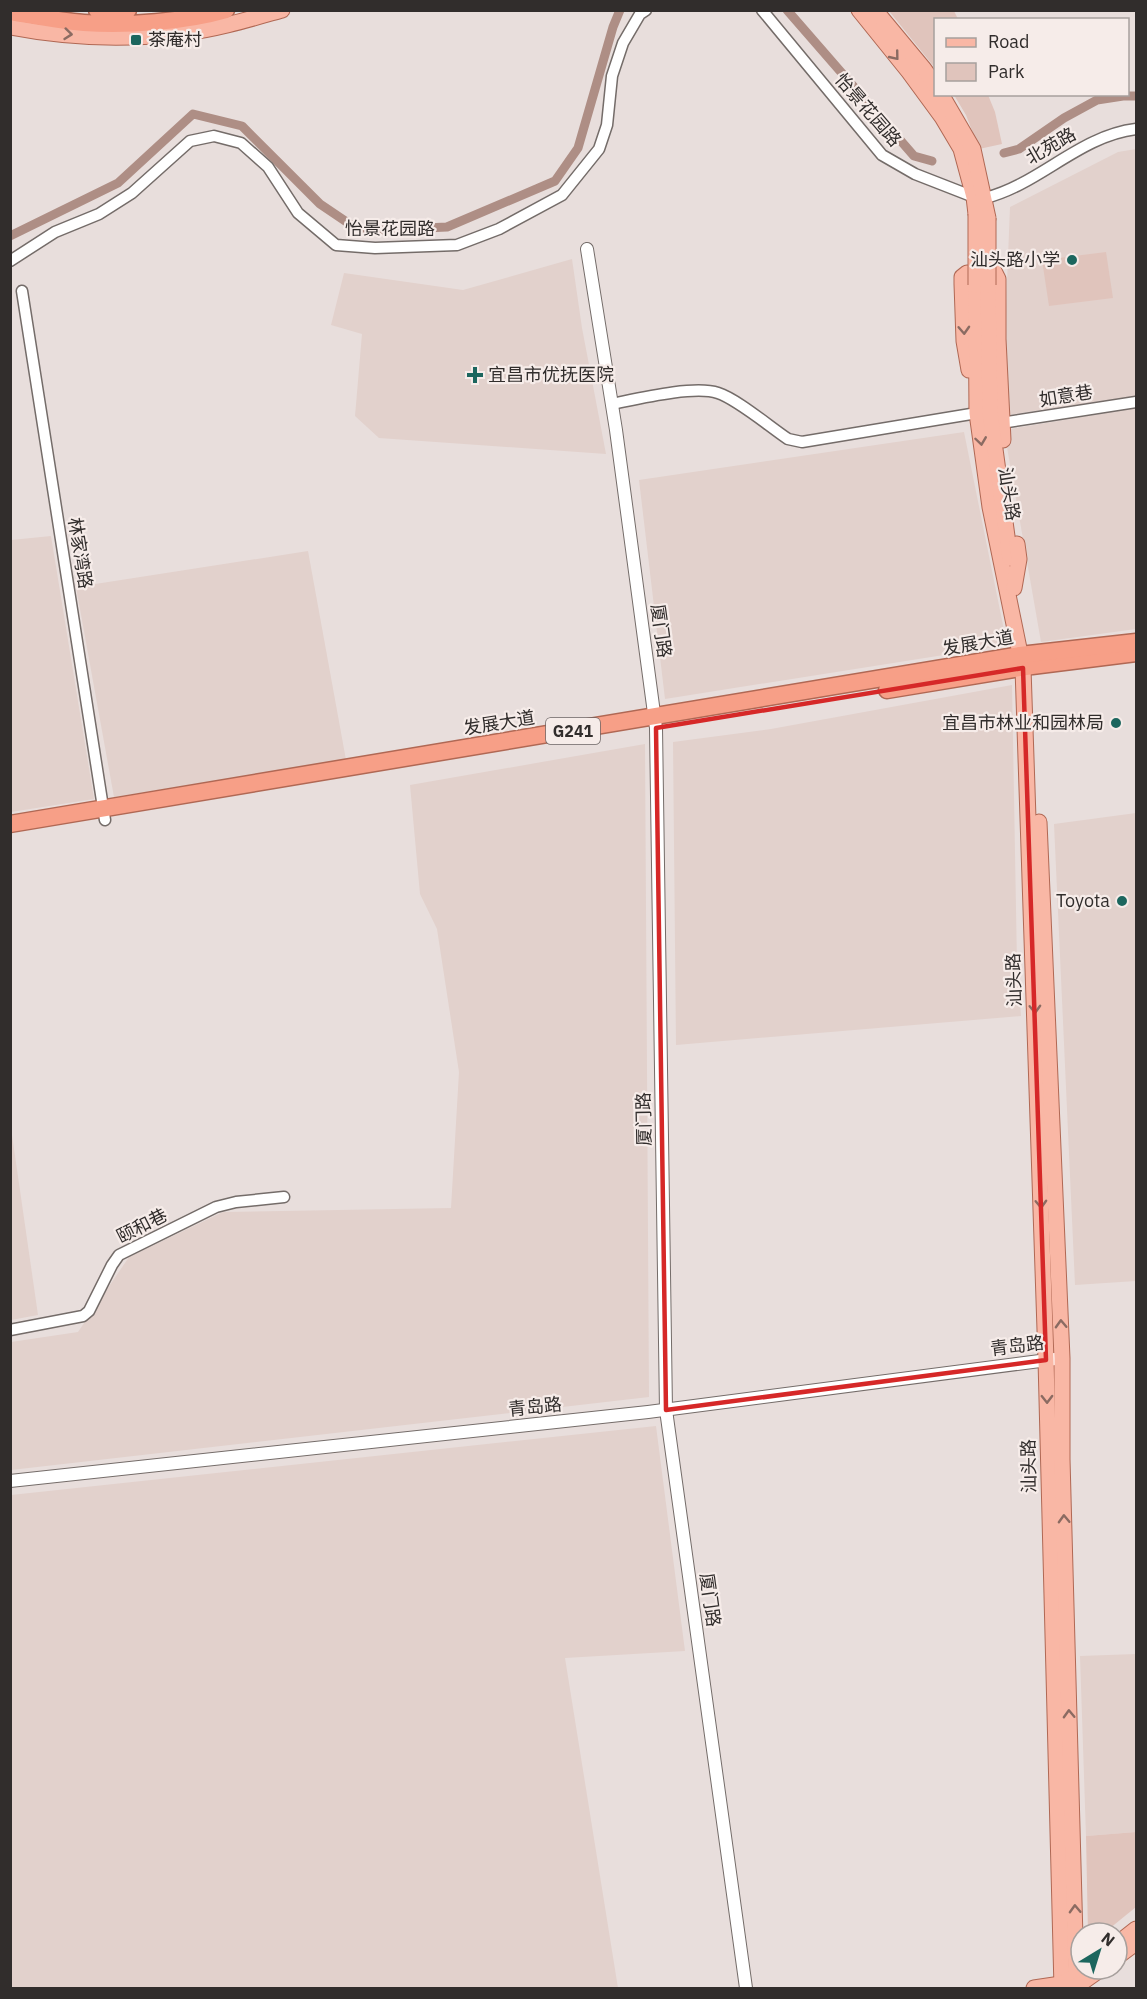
<svg xmlns="http://www.w3.org/2000/svg" width="1147" height="1999" font-family="'IBM Plex Sans','Noto Sans SC',sans-serif">
  <style>
    .built { fill: #e2d1cc }
    .green { fill: #e0c4bc }
    .lines { fill: none; stroke-linecap: round; stroke-linejoin: round }
    .canal { stroke: #ae8e85; stroke-width: 9 }
    .minor-casing { stroke: #746c69; stroke-width: 13 }
    .tertiary-casing { stroke: #746c69; stroke-width: 14 }
    .primary-casing { stroke: #b06854; stroke-width: 17 }
    .trunk-casing { stroke: #b06854; stroke-width: 19 }
    .minor { stroke: #fff; stroke-width: 10 }
    .tertiary { stroke: #fff; stroke-width: 12 }
    .primary { stroke: #f9b7a5; stroke-width: 15 }
    .trunk { stroke: #f79f87; stroke-width: 16 }
    .primary-bridge-casing { stroke: #b06854; stroke-width: 17; stroke-linecap: butt }
    .primary-bridge { stroke: #f9b7a5; stroke-width: 15 }
    .oneway { stroke: #8b6b62 }
    .marked { fill: none; stroke: #d62828; stroke-width: 4.5; stroke-linejoin: round }
    .poi-dot { fill: #1c665e; stroke: #f6ece9; stroke-width: 2 }
    .labels { text-anchor: middle; stroke-width: 4.5; stroke-linejoin: round; paint-order: stroke }
    .shield { fill: #f6ece9; stroke: #6c6665; stroke-width: 1.5 }
    .shield-label { font-size: 16px; font-weight: bold; fill: #312d2c }
    .poi-label { font-size: 18px; fill: #312d2c; stroke: #f6ece9; text-anchor: end }
    .street-label { font-size: 18px; fill: #312d2c; stroke: #f6ece9 }
  </style>
  <rect width="100%" height="100%" fill="#e8dedc"/>
  <g class="built">
    <path d="M 1136,149 L 1136,396 L 1008,415 L 1005,333 L 1010,207 L 1118,152 Z"/>
    <path d="M 572,259 L 582,328 L 606,454 L 379,438 L 355,416 L 362,334 L 331,325 L 344,273 L 463,290 Z"/>
    <path d="M 1136,408 L 1136,629 L 1041,642 L 1004,430 Z"/>
    <path d="M 964,432 L 1007,645 L 665,699 L 639,480 Z"/>
    <path d="M 51,536 L 94,799 L 11,812 L 11,540 Z"/>
    <path d="M 308,551 L 346,760 L 114,797 L 76,587 Z"/>
    <path d="M 1012,685 L 1017,964 L 1021,1016 L 676,1045 L 673,742 L 771,729 Z"/>
    <path d="M 645,744 L 649,1397 L 11,1470 L 11,1342 L 78,1332 L 129,1257 L 223,1212 L 451,1208 L 459,1072 L 437,929 L 420,894 L 410,785 Z"/>
    <path d="M 1136,813 L 1136,1281 L 1075,1285 L 1054,824 Z"/>
    <path d="M 11,1128 L 38,1315 L 11,1320 L 10,1320 Z"/>
    <path d="M 656,1426 L 685,1651 L 565,1658 L 618,1988 L 11,1988 L 11,1495 Z"/>
    <path d="M 1136,1654 L 1136,1832 L 1086,1836 L 1080,1656 Z"/>
  </g>
  <g class="green">
    <path d="M 889,11 L 954,11 L 958,19 L 936,20 L 935,68 Z"/>
    <path d="M 954,95 L 988,95 L 995,112 L 1002,144 L 979,149 L 966,115 Z"/>
    <path d="M 1106,252 L 1113,298 L 1049,306 L 1042,260 Z"/>
    <path d="M 1136,1832 L 1136,1907 L 1104,1933 L 1088,1933 L 1086,1836 Z"/>
  </g>
  <g class="lines">
    <g class="canal">
      <path d="M 787,10 L 914,156 L 932,161"/>
      <path d="M 1004,153 L 1019,149 L 1064,118 L 1097,100 L 1123,96 L 1136,96"/>
      <path d="M 10,236 L 118,183 L 193,114 L 242,126 L 320,204 L 360,231 L 447,227 L 555,181 L 578,148 L 613,27 L 620,10"/>
    </g>
    <defs>
      <g id="minor">
        <path d="M 762,10 L 882,155 L 915,174 L 974,197"/>
        <path d="M 985,198 C 1040,184 1079,136 1136,129"/>
        <path d="M 10,261 L 55,232 L 99,214 L 132,193 L 190,141 L 214,136 L 241,143 L 268,167 L 298,213 L 336,245 L 375,248 L 457,245 L 499,229 L 562,195 L 599,149 L 607,125 L 612,76 L 623,43 L 640,14 L 646,10"/>
        <path d="M 22,291 L 105,820"/>
        <path d="M 612,404 C 637,399 694,385 718,393 C 737,399 770,427 788,439 L 802,442 L 977,413"/>
        <path d="M 1001,423 L 1136,402"/>
        <path d="M 10,1330 L 83,1316 L 89,1311 L 112,1265 L 119,1255 L 216,1207 L 236,1202 L 284,1197"/>
      </g>
      <g id="tertiary">
        <path d="M 587,249 L 616,430 L 656,728 L 666,1410 L 746,1988"/>
        <path d="M 10,1481 L 648,1412 L 1055,1359"/>
      </g>
      <g id="primary">
        <path d="M 859,10 L 909,72 L 942,117 L 961,149 L 974,197 L 976,214"/>
        <path d="M 875,10 L 924,69 L 936,86"/>
        <path d="M 10,27 C 67,38 127,40 184,33 C 217,29 250,19 282,10"/>
        <path d="M 941,94 L 973,149 L 988,218"/>
        <path d="M 994,271 L 998,279 L 998,339 L 1003,440"/>
        <path d="M 967,273 L 962,277 L 962,284 L 964,341 L 969,370"/>
        <path d="M 976,285 L 977,413 L 990,507 L 1023,668 L 1046,1360 L 1062,1988"/>
        <path d="M 988,285 L 990,413 L 1010,558"/>
        <path d="M 1014,588 L 1019,559 L 1017,544"/>
        <path d="M 1039,822 L 1062,1358 L 1062,1459 L 1076,1975 L 1078,1988"/>
        <path d="M 1117,1944 L 1136,1929"/>
        <path d="M 1117,1957 L 1136,1943"/>
        <path d="M 1034,1988 L 1061,1984 L 1069,1979"/>
        <path d="M 1074,1988 L 1101,1969"/>
      </g>
      <g id="trunk">
        <path d="M 97,10 L 128,10"/>
        <path d="M 10,12 C 35,16 59,21 84,23 C 126,26 185,22 226,10"/>
        <path d="M 887,690 L 1032,666 L 1136,653"/>
        <path d="M 10,824 L 1020,655 L 1136,642"/>
      </g>
    </defs>
    <use href="#minor" class="minor-casing"/>
    <use href="#tertiary" class="tertiary-casing"/>
    <use href="#primary" class="primary-casing"/>
    <use href="#trunk" class="trunk-casing"/>
    <use href="#minor" class="minor"/>
    <use href="#tertiary" class="tertiary"/>
    <use href="#primary" class="primary"/>
    <use href="#trunk" class="trunk"/>
    <defs>
      <g id="primary-bridge">
        <path d="M 976,214 L 976,285"/>
        <path d="M 988,285 L 988,218"/>
      </g>
    </defs>
    <use href="#primary-bridge" class="primary-bridge-casing"/>
    <use href="#primary-bridge" class="primary-bridge"/>
  </g>
  <defs><path id="oneway-chevron" d="M-2-3.5L2.5 0L-2 3.5" fill="none" stroke-width="1.6" stroke-linecap="round" stroke-linejoin="round" transform="scale(1.5)"/></defs>
  <g class="oneway">
    <use href="#oneway-chevron" transform="translate(68 34) rotate(6)"/>
    <use href="#oneway-chevron" transform="translate(895 56) rotate(51)"/>
    <use href="#oneway-chevron" transform="translate(964 330) rotate(87)"/>
    <use href="#oneway-chevron" transform="translate(981 441) rotate(82)"/>
    <use href="#oneway-chevron" transform="translate(1035 1009) rotate(88)"/>
    <use href="#oneway-chevron" transform="translate(1041 1204) rotate(88)"/>
    <use href="#oneway-chevron" transform="translate(1061 1324) rotate(-92)"/>
    <use href="#oneway-chevron" transform="translate(1047 1399) rotate(89)"/>
    <use href="#oneway-chevron" transform="translate(1064 1519) rotate(-92)"/>
    <use href="#oneway-chevron" transform="translate(1069 1714) rotate(-92)"/>
    <use href="#oneway-chevron" transform="translate(1075 1909) rotate(-92)"/>
  </g>
  <path class="marked" d="M 1023,668 L 1046,1360 L 666,1410 L 656,728 Z"/>
  <g class="poi-dot">
    <rect x="130" y="34" width="12" height="12" rx="3"/>
    <circle cx="1072" cy="260" r="6"/>
    <path d="M472 366h6v6h6v6h-6v6h-6v-6h-6v-6h6z"/>
    <circle cx="1116" cy="723" r="6"/>
    <circle cx="1122" cy="901" r="6"/>
  </g>
  <g class="labels">
    <rect class="shield" x="546" y="718" width="54" height="26" rx="4.5"/>
    <g class="shield-label">
      <text x="573" y="737">G241</text>
    </g>
    <g class="poi-label">
      <text x="148" y="46" text-anchor="start">茶庵村</text>
      <text x="1060" y="266">汕头路小学</text>
      <text x="488" y="381" text-anchor="start">宜昌市优抚医院</text>
      <text x="1104" y="729">宜昌市林业和园林局</text>
      <text x="1110" y="907">Toyota</text>
    </g>
    <g class="street-label">
      <text transform="translate(868 110) rotate(49)" y="6">怡景花园路</text>
      <text transform="translate(1051 146) rotate(-30)" y="6">北苑路</text>
      <text x="390" y="235">怡景花园路</text>
      <text transform="translate(1066 396) rotate(-9)" y="6">如意巷</text>
      <text transform="translate(1009 494) rotate(81)" y="6">汕头路</text>
      <text transform="translate(80 553) rotate(81)" y="6">林家湾路</text>
      <text transform="translate(661 631) rotate(82)" y="6">厦门路</text>
      <text transform="translate(978 643) rotate(-10)" y="6">发展大道</text>
      <text transform="translate(499 723) rotate(-9)" y="6">发展大道</text>
      <text transform="translate(1014 980) rotate(-92)" y="6">汕头路</text>
      <text transform="translate(644 1119) rotate(-91)" y="6">厦门路</text>
      <text transform="translate(142 1226) rotate(-27)" y="6">颐和巷</text>
      <text transform="translate(1017 1346) rotate(-7)" y="6">青岛路</text>
      <text transform="translate(535 1407) rotate(-6)" y="6">青岛路</text>
      <text transform="translate(1029 1466) rotate(-91)" y="6">汕头路</text>
      <text transform="translate(710 1600) rotate(82)" y="6">厦门路</text>
    </g>
  </g>
  <rect width="1147" height="1999" fill="none" stroke="#312d2c" stroke-width="24"/>
  <rect x="934" y="18" width="195" height="78" fill="#f6ece9" stroke="#a7a09d" stroke-width="1.5"/>
  <rect x="946" y="38" width="30" height="9" fill="#f9b7a5" stroke="#a7a09d" stroke-width="1.5"/>
  <text x="988" y="48" font-size="18" fill="#312d2c">Road</text>
  <rect x="946" y="63" width="30" height="18" fill="#e0c4bc" stroke="#a7a09d" stroke-width="1.5"/>
  <text x="988" y="78" font-size="18" fill="#312d2c">Park</text>
  <g transform="translate(1099 1951) rotate(38)"><circle r="28" fill="#f6ece9" stroke="#a7a09d" stroke-width="1.5"/>
  <path d="M0-4.5L10 22L0 15L-10 22Z" fill="#1c665e"/>
  <text y="-9" font-size="16" font-weight="bold" text-anchor="middle" fill="#312d2c">N</text>
  </g>
</svg>
